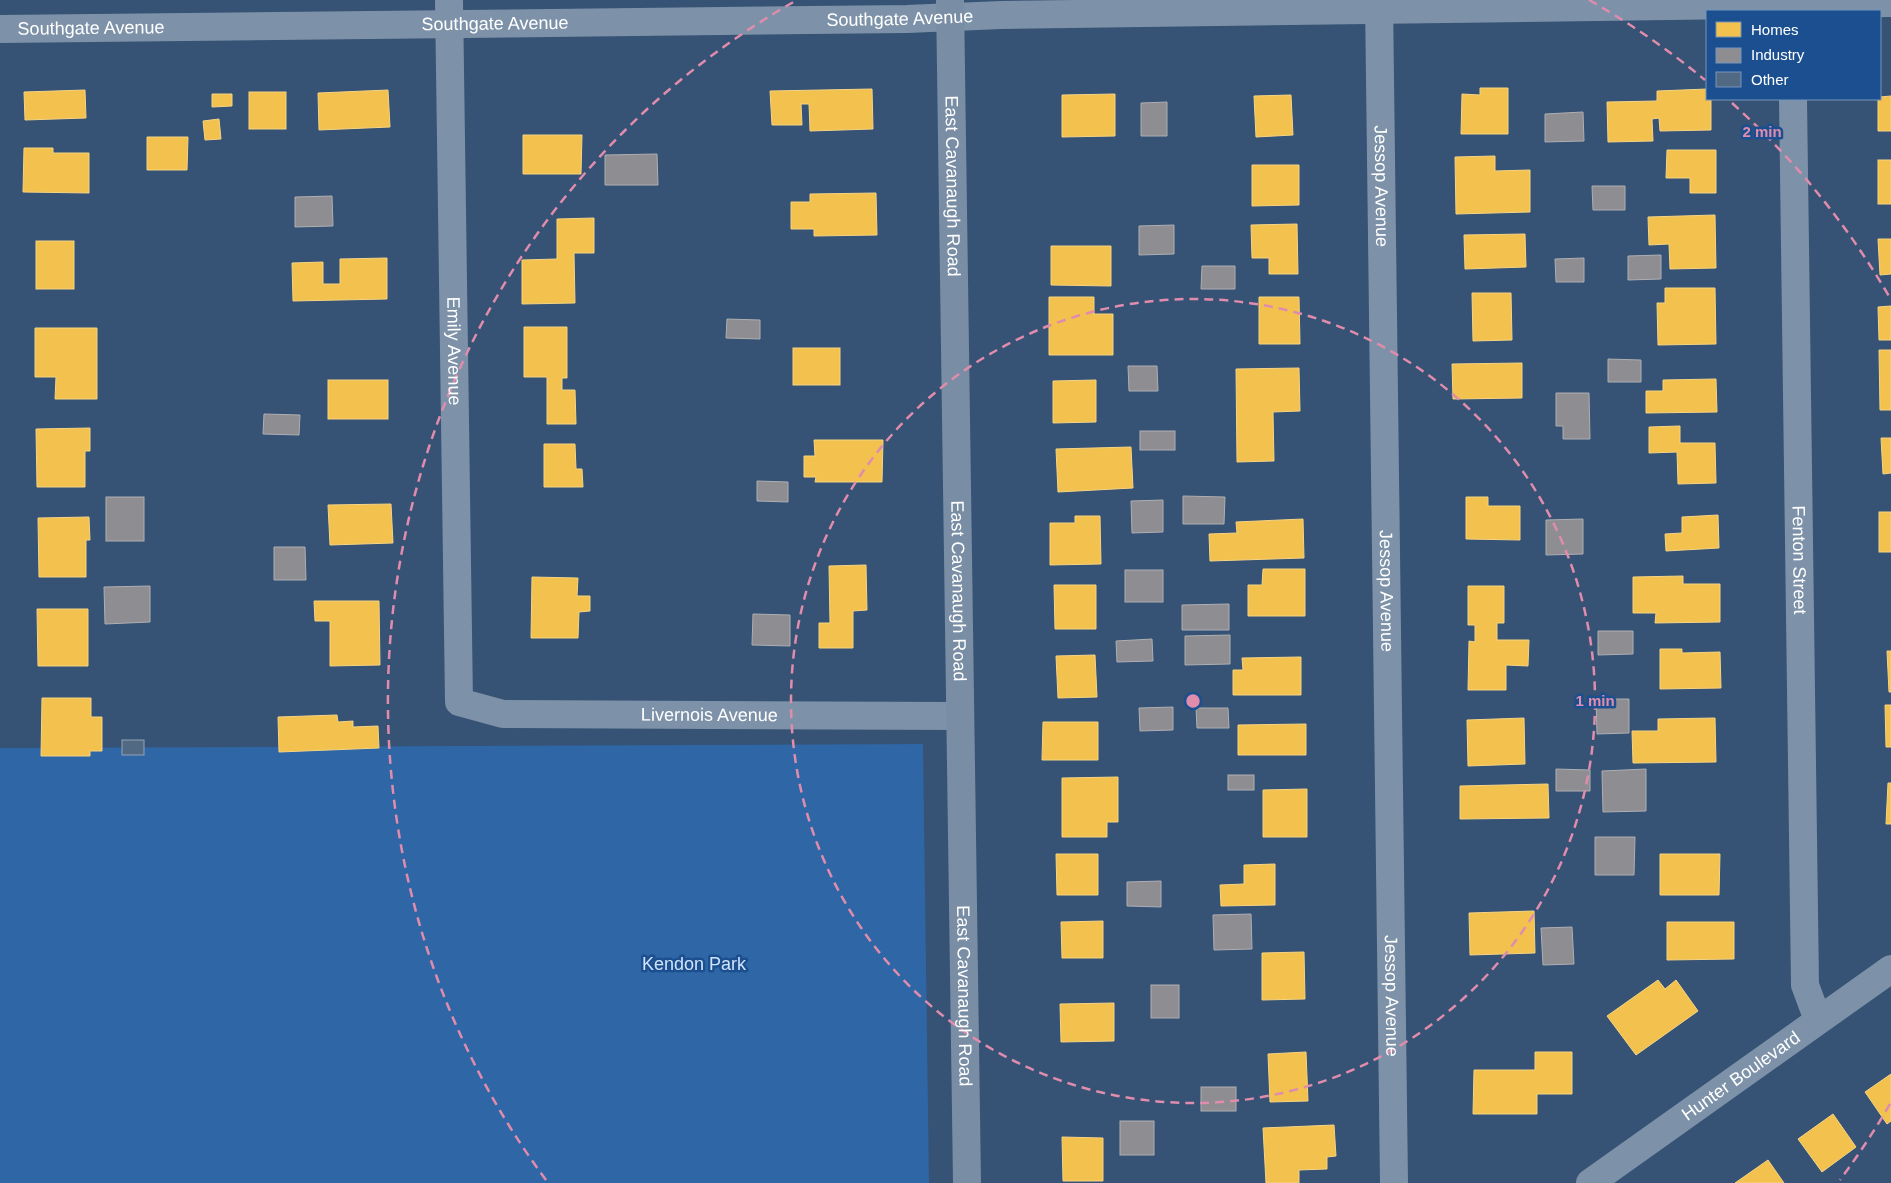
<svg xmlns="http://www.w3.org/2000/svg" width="1891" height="1183" font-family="Arial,sans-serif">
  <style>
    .green { fill: #2f66a5 }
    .homes { fill: #f2c14e; stroke: #f6d483 }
    .industry { fill: #8d8d92; stroke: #afafb3 }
    .building { fill: #526984; stroke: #92a2b6 }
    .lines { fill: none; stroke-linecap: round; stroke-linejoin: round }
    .street { stroke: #7d92a8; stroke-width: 28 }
    .secondary { stroke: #798da4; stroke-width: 28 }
    .ring { fill: none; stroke: #e08cad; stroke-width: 2.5; stroke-dasharray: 9 6 }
    .labels { text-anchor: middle; stroke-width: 5; stroke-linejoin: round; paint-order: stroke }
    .street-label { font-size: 18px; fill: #fff; stroke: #1b4f8f }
    .park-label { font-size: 18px; fill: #cfe3fa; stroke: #1b4f8f }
    .centre { fill: #e08cad; stroke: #1b4f8f; stroke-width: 2.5 }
    .ring-label { font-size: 15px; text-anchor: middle; font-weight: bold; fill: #e08cad; stroke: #1b4f8f; stroke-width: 5; stroke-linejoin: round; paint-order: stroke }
  </style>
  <rect width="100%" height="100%" fill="#365274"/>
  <path class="green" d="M 923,744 L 929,1183 L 0,1183 L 0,748 Z"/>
  <g class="homes">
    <path d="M 1480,88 L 1508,88 L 1508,134 L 1461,134 L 1462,94 L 1480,95 Z"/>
    <path d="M 872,89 L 873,129 L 810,131 L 809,104 L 801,104 L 802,125 L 772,125 L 770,91 Z"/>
    <path d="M 1707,89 L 1707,99 L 1711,99 L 1711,130 L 1660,131 L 1659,118 L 1652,119 L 1653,141 L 1608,142 L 1607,102 L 1657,101 L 1657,91 Z"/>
    <path d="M 85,90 L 86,118 L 25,120 L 24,92 Z"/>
    <path d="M 388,90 L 390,127 L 319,130 L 318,93 Z"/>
    <rect x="249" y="92" width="37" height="37"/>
    <path d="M 212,94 L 232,94 L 232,106 L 212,107 Z"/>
    <path d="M 1115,94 L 1115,136 L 1062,137 L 1062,95 Z"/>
    <path d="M 1291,95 L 1293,135 L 1256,137 L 1254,96 Z"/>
    <path d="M 1891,96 L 1891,131 L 1878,131 L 1878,99 L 1880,99 L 1880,97 Z"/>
    <path d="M 219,119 L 221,139 L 205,140 L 203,121 Z"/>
    <path d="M 523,135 L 582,135 L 581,174 L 523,174 Z"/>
    <path d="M 147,137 L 188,137 L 187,170 L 147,170 Z"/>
    <path d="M 24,148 L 53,148 L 53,153 L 89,153 L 89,193 L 23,192 Z"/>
    <path d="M 1667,150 L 1716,150 L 1716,193 L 1690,193 L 1690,178 L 1666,178 Z"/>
    <path d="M 1495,156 L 1495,171 L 1530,170 L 1530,212 L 1456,214 L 1455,157 Z"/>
    <rect x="1878" y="160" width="13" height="44"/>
    <path d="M 1252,165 L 1299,165 L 1299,205 L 1252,206 Z"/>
    <path d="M 876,193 L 877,235 L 814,236 L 814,229 L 791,229 L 791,202 L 810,202 L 810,194 Z"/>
    <path d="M 1715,215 L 1716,268 L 1670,269 L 1669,244 L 1649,245 L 1648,217 Z"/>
    <path d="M 594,218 L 594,253 L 574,253 L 575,303 L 522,304 L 522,260 L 557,259 L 557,219 Z"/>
    <path d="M 1297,224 L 1298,274 L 1269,274 L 1269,258 L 1252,258 L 1251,225 Z"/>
    <path d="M 1525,234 L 1526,267 L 1465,269 L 1464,235 Z"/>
    <path d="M 1878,239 L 1891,239 L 1891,274 L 1880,275 Z"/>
    <rect x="36" y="241" width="38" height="48"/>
    <path d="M 1051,246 L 1111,246 L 1111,286 L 1051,285 Z"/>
    <path d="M 387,258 L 387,299 L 293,301 L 292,263 L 323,262 L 323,284 L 340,284 L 340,259 Z"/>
    <path d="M 1665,288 L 1715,288 L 1716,344 L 1658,345 L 1657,303 L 1665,303 Z"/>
    <path d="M 1472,293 L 1511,293 L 1512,340 L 1473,341 Z"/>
    <path d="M 1049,297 L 1094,297 L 1094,314 L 1113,314 L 1113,355 L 1049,355 Z"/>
    <path d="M 1259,297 L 1299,297 L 1300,344 L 1259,344 Z"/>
    <path d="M 1891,306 L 1891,340 L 1879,340 L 1878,307 Z"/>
    <path d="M 524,327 L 567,327 L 567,378 L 562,378 L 562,390 L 575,390 L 576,424 L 547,424 L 547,377 L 524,377 Z"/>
    <path d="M 35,328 L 97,328 L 97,399 L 55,399 L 56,377 L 35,377 Z"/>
    <rect x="793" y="348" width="47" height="37"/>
    <path d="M 1879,350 L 1891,350 L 1891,410 L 1880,410 Z"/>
    <path d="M 1522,363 L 1522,398 L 1453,399 L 1452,364 Z"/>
    <path d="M 1299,368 L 1300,411 L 1273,412 L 1274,461 L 1237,462 L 1236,369 Z"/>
    <path d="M 1716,379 L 1717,412 L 1646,413 L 1646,391 L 1663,391 L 1663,380 Z"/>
    <rect x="328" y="380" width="60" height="39"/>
    <path d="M 1096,380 L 1096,422 L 1053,423 L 1053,381 Z"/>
    <path d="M 1680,426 L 1680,443 L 1715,443 L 1716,483 L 1678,484 L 1677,452 L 1649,453 L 1649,427 Z"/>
    <path d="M 90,428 L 90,451 L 85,451 L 85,487 L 37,487 L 36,429 Z"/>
    <path d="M 1881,438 L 1891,438 L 1891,473 L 1883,474 Z"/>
    <path d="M 814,440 L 883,440 L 882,482 L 815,482 L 816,477 L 804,477 L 804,456 L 815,456 Z"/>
    <path d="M 544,444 L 575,444 L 576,469 L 582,469 L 583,487 L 544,487 Z"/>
    <path d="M 1131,447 L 1133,488 L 1058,492 L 1056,449 Z"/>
    <path d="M 1466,497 L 1488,497 L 1488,506 L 1520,506 L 1520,540 L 1466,539 Z"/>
    <path d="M 391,504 L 393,543 L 330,545 L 328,505 Z"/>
    <rect x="1879" y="512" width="12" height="40"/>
    <path d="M 1718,515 L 1719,548 L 1666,551 L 1665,534 L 1682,533 L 1682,517 Z"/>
    <path d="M 1075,516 L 1100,516 L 1101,564 L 1050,565 L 1050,523 L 1075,523 Z"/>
    <path d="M 89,517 L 90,540 L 86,540 L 86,577 L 39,577 L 38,518 Z"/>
    <path d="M 1303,519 L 1304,558 L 1210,561 L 1209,534 L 1237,533 L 1236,522 Z"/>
    <path d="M 866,565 L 867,610 L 853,611 L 853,648 L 819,648 L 819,623 L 830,623 L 829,566 Z"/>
    <path d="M 1263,569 L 1305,569 L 1305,616 L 1248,616 L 1248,585 L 1262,585 Z"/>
    <path d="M 1683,576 L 1683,584 L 1720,584 L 1720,622 L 1655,623 L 1656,613 L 1633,613 L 1633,577 Z"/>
    <path d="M 532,577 L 578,578 L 577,596 L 590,596 L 590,611 L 579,612 L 578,638 L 531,638 Z"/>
    <path d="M 1054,585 L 1096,585 L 1096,629 L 1055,629 Z"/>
    <path d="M 1468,586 L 1504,586 L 1504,623 L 1497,623 L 1497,640 L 1529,640 L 1528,666 L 1506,665 L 1506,690 L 1468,690 L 1469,641 L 1475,642 L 1475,625 L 1468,625 Z"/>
    <path d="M 314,601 L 379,601 L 380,665 L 330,666 L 330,621 L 315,621 Z"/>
    <path d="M 37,609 L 88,609 L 88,666 L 38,666 Z"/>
    <path d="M 1660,649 L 1682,649 L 1682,653 L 1720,652 L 1721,688 L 1660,689 Z"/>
    <path d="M 1887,651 L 1891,651 L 1891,692 L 1889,692 Z"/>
    <path d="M 1095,655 L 1097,697 L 1058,698 L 1056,656 Z"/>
    <path d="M 1301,657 L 1301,695 L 1233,695 L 1233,670 L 1243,670 L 1242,658 Z"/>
    <path d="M 42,698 L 91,698 L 91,717 L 102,717 L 102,751 L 90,751 L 90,756 L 41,756 Z"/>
    <path d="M 1885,705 L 1891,705 L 1891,747 L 1886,747 Z"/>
    <path d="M 337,715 L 338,722 L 353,721 L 353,727 L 378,726 L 379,748 L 279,752 L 278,717 Z"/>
    <path d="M 1524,718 L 1525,764 L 1468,766 L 1467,720 Z"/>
    <path d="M 1715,718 L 1716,762 L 1633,763 L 1632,731 L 1658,731 L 1658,719 Z"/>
    <path d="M 1043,722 L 1098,722 L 1098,760 L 1042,760 Z"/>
    <path d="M 1306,724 L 1306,755 L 1238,755 L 1238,725 Z"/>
    <path d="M 1118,777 L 1118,822 L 1107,822 L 1107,837 L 1062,837 L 1062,778 Z"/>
    <path d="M 1888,783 L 1891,783 L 1891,824 L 1886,824 Z"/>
    <path d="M 1548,784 L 1549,818 L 1460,819 L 1460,786 Z"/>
    <path d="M 1307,789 L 1307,837 L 1263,837 L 1263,790 Z"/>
    <path d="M 1056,854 L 1098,854 L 1098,895 L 1057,895 Z"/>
    <path d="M 1660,854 L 1720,854 L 1719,895 L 1660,895 Z"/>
    <path d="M 1275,864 L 1275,905 L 1221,906 L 1220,885 L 1244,884 L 1244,865 Z"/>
    <path d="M 1534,911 L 1535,953 L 1470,955 L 1469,913 Z"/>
    <path d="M 1103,921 L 1103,958 L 1062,958 L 1061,922 Z"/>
    <path d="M 1667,922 L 1734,922 L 1734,959 L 1667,960 Z"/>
    <path d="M 1304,952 L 1305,999 L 1262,1000 L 1262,953 Z"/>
    <path d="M 1658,980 L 1665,989 L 1676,980 L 1698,1011 L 1636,1055 L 1607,1016 Z"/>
    <path d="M 1114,1003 L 1114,1041 L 1061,1042 L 1060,1004 Z"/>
    <path d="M 1306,1052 L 1308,1101 L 1270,1102 L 1268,1054 Z"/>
    <path d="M 1535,1052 L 1572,1052 L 1572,1094 L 1537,1094 L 1537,1114 L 1473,1114 L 1474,1070 L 1535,1070 Z"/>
    <path d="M 1891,1074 L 1891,1121 L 1887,1124 L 1865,1092 Z"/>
    <path d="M 1833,1114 L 1856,1147 L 1822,1172 L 1798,1139 Z"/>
    <path d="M 1334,1125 L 1336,1156 L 1327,1157 L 1327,1169 L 1299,1170 L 1299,1183 L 1266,1183 L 1263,1128 Z"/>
    <path d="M 1062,1137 L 1103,1138 L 1103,1181 L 1063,1181 Z"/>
    <path d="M 1768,1160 L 1784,1183 L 1735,1183 Z"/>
  </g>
  <g class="industry">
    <path d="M 1167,102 L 1167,136 L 1141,136 L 1141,103 Z"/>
    <path d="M 1583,112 L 1584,141 L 1545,142 L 1545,114 Z"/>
    <path d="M 657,154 L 658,185 L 605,185 L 605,155 Z"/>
    <path d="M 1592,186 L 1625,186 L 1625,210 L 1593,210 Z"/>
    <path d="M 332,196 L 333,226 L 295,227 L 295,197 Z"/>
    <path d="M 1174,225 L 1174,254 L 1139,255 L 1139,226 Z"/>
    <path d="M 1661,255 L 1661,279 L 1628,280 L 1628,256 Z"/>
    <path d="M 1584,258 L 1584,282 L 1556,282 L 1555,259 Z"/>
    <path d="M 1202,266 L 1235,266 L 1235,289 L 1201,289 Z"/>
    <path d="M 727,319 L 760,320 L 760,339 L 726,338 Z"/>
    <path d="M 1608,359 L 1641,360 L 1641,382 L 1608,382 Z"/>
    <path d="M 1128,366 L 1157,366 L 1158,391 L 1129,391 Z"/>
    <path d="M 1556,393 L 1589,393 L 1590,439 L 1563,439 L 1563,426 L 1556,426 Z"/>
    <path d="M 264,414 L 300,415 L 299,435 L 263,434 Z"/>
    <rect x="1140" y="431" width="35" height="19"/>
    <path d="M 757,481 L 788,482 L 788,502 L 757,501 Z"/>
    <path d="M 1183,496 L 1225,497 L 1224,524 L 1183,524 Z"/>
    <rect x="106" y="497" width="38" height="44"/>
    <path d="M 1163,500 L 1163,532 L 1132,533 L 1131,501 Z"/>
    <path d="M 1583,519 L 1583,554 L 1546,555 L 1546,520 Z"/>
    <path d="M 274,547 L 305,547 L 306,580 L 274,580 Z"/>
    <rect x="1125" y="570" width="38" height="32"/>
    <path d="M 150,586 L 150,622 L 105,624 L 104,587 Z"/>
    <path d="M 1229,604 L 1229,630 L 1182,630 L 1182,605 Z"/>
    <path d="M 753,614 L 790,615 L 790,646 L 752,645 Z"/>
    <path d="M 1598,631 L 1633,631 L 1633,654 L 1598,655 Z"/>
    <path d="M 1230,635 L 1230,664 L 1185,665 L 1185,636 Z"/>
    <path d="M 1152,639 L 1153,661 L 1117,662 L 1116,641 Z"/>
    <path d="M 1596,699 L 1629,699 L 1629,733 L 1597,734 Z"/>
    <path d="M 1173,707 L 1173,730 L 1140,731 L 1139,708 Z"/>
    <path d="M 1196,708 L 1228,708 L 1229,728 L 1197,728 Z"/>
    <path d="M 1556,769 L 1590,770 L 1590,791 L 1556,791 Z"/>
    <path d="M 1646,769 L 1646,811 L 1603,812 L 1602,771 Z"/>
    <rect x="1228" y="775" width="26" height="15"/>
    <path d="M 1595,837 L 1635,837 L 1634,875 L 1595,875 Z"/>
    <path d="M 1161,881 L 1161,907 L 1127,906 L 1127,882 Z"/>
    <path d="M 1251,914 L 1252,949 L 1214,950 L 1213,915 Z"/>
    <path d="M 1572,927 L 1574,964 L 1543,965 L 1541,928 Z"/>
    <rect x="1151" y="985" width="28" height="33"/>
    <rect x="1201" y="1087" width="35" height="24"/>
    <rect x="1120" y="1121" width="34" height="34"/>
  </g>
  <rect class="building" x="122" y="740" width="22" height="15"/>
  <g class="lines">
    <g class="street">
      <path id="s1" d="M 449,0 L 459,702 L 503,714 L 960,716"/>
      <path id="s2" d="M 1379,0 L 1394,1183"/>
      <path id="s3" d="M 0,29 L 907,19 L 1001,15 L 1891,3"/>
      <path id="s4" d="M 1793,99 L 1805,985 L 1818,1020"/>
      <path id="s5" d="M 1590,1183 L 1891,969"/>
    </g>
    <path class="secondary" id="s6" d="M 950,0 L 967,1183"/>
  </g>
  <g class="ring">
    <circle cx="1193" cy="701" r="402"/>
    <path d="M1890 1104A805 805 0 0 1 1840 1180M546 1180A805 805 0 0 1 797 0M1589 0A805 805 0 0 1 1705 80M1732 103A805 805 0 0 1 1890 298"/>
  </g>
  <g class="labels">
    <g class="street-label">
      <text dy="6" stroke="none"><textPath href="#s3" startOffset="900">Southgate Avenue</textPath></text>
      <text dy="6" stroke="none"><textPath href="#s3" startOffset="495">Southgate Avenue</textPath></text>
      <text dy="6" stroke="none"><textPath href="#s3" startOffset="91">Southgate Avenue</textPath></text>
      <text dy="6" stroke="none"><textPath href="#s6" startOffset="186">East Cavanaugh Road</textPath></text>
      <text dy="6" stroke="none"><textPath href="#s2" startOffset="186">Jessop Avenue</textPath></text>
      <text dy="6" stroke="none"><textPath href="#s1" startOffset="351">Emily Avenue</textPath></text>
      <text dy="6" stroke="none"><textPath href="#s4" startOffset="461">Fenton Street</textPath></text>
      <text dy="6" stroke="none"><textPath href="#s6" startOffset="591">East Cavanaugh Road</textPath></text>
      <text dy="6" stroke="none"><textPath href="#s2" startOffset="591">Jessop Avenue</textPath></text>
      <text dy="6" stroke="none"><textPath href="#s1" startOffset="954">Livernois Avenue</textPath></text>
      <text dy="6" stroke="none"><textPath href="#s6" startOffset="996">East Cavanaugh Road</textPath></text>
      <text dy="6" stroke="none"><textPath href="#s2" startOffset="996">Jessop Avenue</textPath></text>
      <text dy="6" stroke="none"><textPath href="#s5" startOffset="185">Hunter Boulevard</textPath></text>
    </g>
    <g class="park-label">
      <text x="694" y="970">Kendon Park</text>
    </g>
  </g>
  <circle cx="1193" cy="701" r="8" class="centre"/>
  <g class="ring-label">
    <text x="1762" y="137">2 min</text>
    <text x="1595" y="706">1 min</text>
  </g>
  <rect x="1706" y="10" width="175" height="90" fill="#1b4f8f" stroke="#7695bc"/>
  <rect x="1716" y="22" width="25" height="15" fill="#f2c14e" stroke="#7695bc"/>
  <text x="1751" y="35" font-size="15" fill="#ffffff">Homes</text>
  <rect x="1716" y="48" width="25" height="15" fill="#8d8d92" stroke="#7695bc"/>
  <text x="1751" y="60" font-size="15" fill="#ffffff">Industry</text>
  <rect x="1716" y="72" width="25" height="15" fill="#526984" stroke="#7695bc"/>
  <text x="1751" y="85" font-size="15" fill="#ffffff">Other</text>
</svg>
